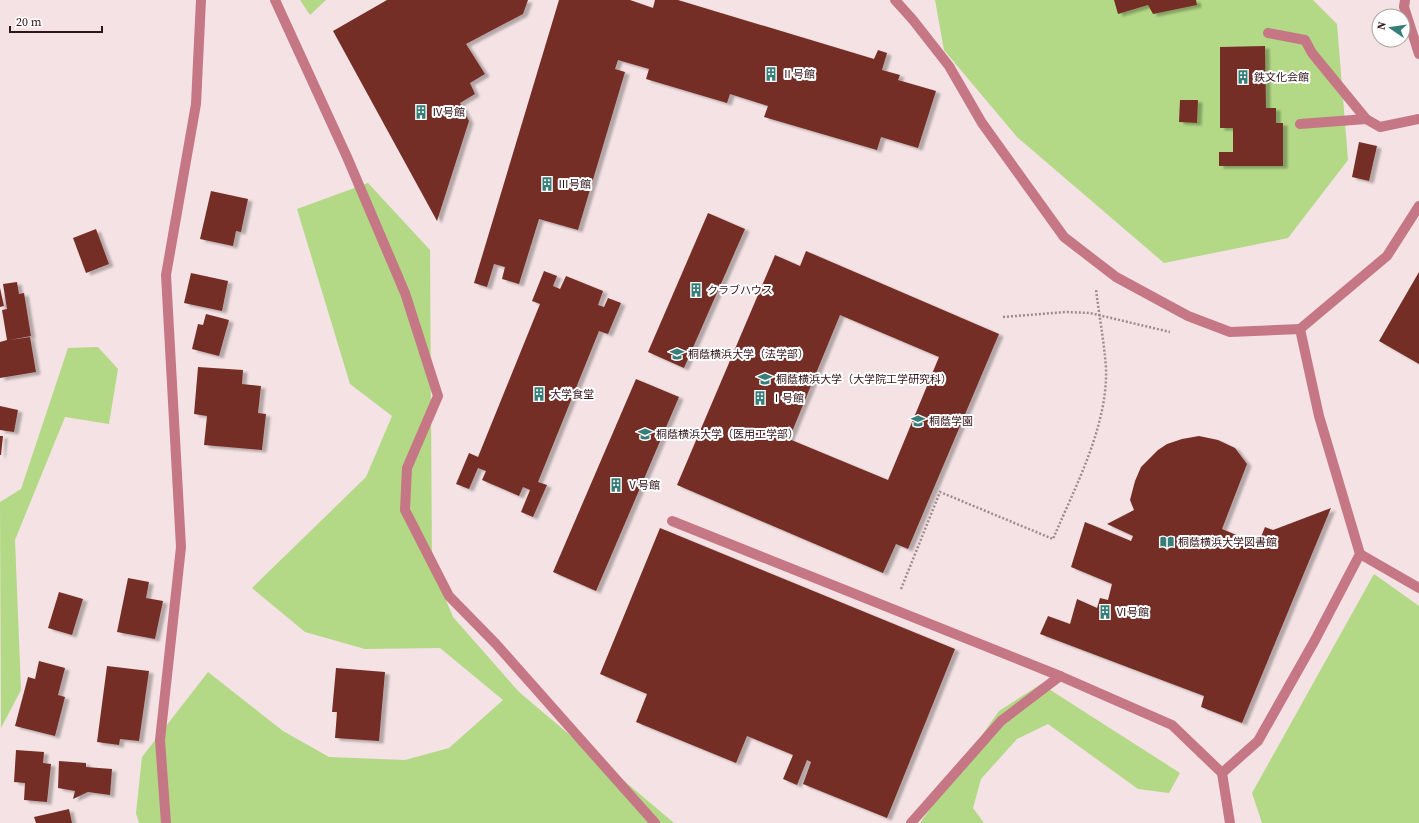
<svg xmlns="http://www.w3.org/2000/svg" width="1419" height="823" font-family="'Source Serif 4','Noto Sans JP',serif">
  <style>
    .green { fill: #b3d986 }
    .building { fill: #752f27; fill-rule: evenodd; filter: url(#shadow) }
    .lines { fill: none; stroke-linecap: round; stroke-linejoin: round }
    .path { stroke: #a18a8d; stroke-width: 2.5; stroke-dasharray: 2 2; stroke-linecap: butt }
    .service { stroke: #c67785; stroke-width: 10 }
    .minor { stroke: #c67785; stroke-width: 10 }
    .labels { text-anchor: middle; stroke-width: 4; stroke-linejoin: round; paint-order: stroke }
    .poi-label { font-size: 11px; fill: #33141a; stroke: #fff; text-anchor: start }
  </style>
  <defs>
    <filter id="shadow"><feDropShadow dx="4.5" dy="2.5" stdDeviation="1" flood-color="#0004"/></filter>
  </defs>
  <rect width="100%" height="100%" fill="#f4e2e4"/>
  <g class="green">
    <path d="M 300,0 L 326,0 L 310,15 Z"/>
    <path d="M 935,0 L 1313,0 L 1337,24 L 1348,160 L 1288,238 L 1164,263 L 1017,137 L 944,50 Z"/>
    <path d="M 368,183 L 430,250 L 432,567 L 453,617 L 519,692 L 674,823 L 139,823 L 136,813 L 142,757 L 208,672 L 283,731 L 329,757 L 405,760 L 449,748 L 503,700 L 440,648 L 365,649 L 305,632 L 252,588 L 366,477 L 392,416 L 350,384 L 297,209 Z"/>
    <path d="M 98,347 L 118,369 L 109,424 L 65,417 L 15,540 L 21,690 L 1,728 L 0,502 L 21,489 L 68,348 Z"/>
    <path d="M 1374,574 L 1419,606 L 1419,823 L 1262,823 L 1252,793 Z"/>
    <path d="M 1041,684 L 1180,773 L 1169,793 L 1138,789 L 1048,724 L 1017,739 L 981,779 L 973,808 L 984,823 L 920,823 L 999,711 Z"/>
  </g>
  <g class="building">
    <path d="M 387,0 L 528,0 L 523,14 L 466,44 L 485,74 L 470,83 L 475,94 L 460,103 L 469,121 L 437,221 L 333,31 Z"/>
    <path d="M 559,0 L 630,0 L 653,8 L 655,0 L 678,0 L 874,59 L 878,50 L 887,53 L 882,70 L 900,75 L 898,80 L 936,91 L 918,148 L 881,137 L 877,150 L 764,117 L 768,106 L 730,94 L 727,103 L 646,79 L 649,69 L 618,60 L 615,69 L 625,72 L 578,230 L 539,219 L 519,284 L 502,279 L 505,267 L 494,264 L 487,287 L 474,283 Z"/>
    <path d="M 1114,0 L 1196,0 L 1197,5 L 1153,14 L 1148,5 L 1118,14 Z"/>
    <path d="M 1265,46 L 1266,108 L 1276,108 L 1276,123 L 1283,123 L 1283,166 L 1219,166 L 1219,152 L 1233,152 L 1233,128 L 1220,128 L 1220,47 Z"/>
    <path d="M 1180,100 L 1198,100 L 1197,123 L 1179,122 Z"/>
    <path d="M 1359,142 L 1377,146 L 1369,181 L 1352,177 Z"/>
    <path d="M 211,191 L 248,199 L 241,232 L 236,231 L 233,246 L 200,239 Z"/>
    <path d="M 708,213 L 745,229 L 684,368 L 648,352 Z"/>
    <path d="M 96,229 L 109,264 L 86,273 L 73,238 Z"/>
    <path d="M 806,251 L 999,334 L 908,549 L 896,544 L 883,573 L 677,485 L 775,255 L 800,266 ZM 840,315 L 939,357 L 888,480 L 789,439 Z"/>
    <path d="M 544,271 L 557,276 L 553,286 L 560,289 L 566,276 L 603,291 L 598,305 L 604,307 L 608,298 L 621,303 L 608,334 L 599,331 L 538,482 L 547,485 L 533,517 L 521,512 L 530,490 L 523,487 L 519,496 L 482,480 L 486,471 L 478,468 L 469,489 L 456,484 L 469,453 L 478,457 L 540,304 L 532,301 Z"/>
    <path d="M 1419,272 L 1419,364 L 1379,341 Z"/>
    <path d="M 191,273 L 228,281 L 222,311 L 184,303 Z"/>
    <path d="M 17,282 L 19,294 L 24,293 L 31,336 L 10,340 L 30,337 L 36,372 L 0,378 L 0,342 L 7,340 L 2,310 L 7,309 L 3,284 Z"/>
    <path d="M 0,288 L 4,306 L 0,307 Z"/>
    <path d="M 206,314 L 229,320 L 219,356 L 192,349 L 198,324 L 203,325 Z"/>
    <path d="M 198,367 L 243,370 L 242,384 L 261,386 L 258,413 L 266,414 L 262,450 L 204,445 L 207,416 L 194,414 Z"/>
    <path d="M 636,379 L 679,397 L 596,591 L 553,572 Z"/>
    <path d="M 0,406 L 18,410 L 14,432 L 0,430 Z"/>
    <path d="M 0,436 L 3,436 L 1,455 L 0,455 Z"/>
    <path d="M 1199,436 L 1218,440 L 1235,448 L 1247,464 L 1222,529 L 1258,544 L 1265,527 L 1273,530 L 1331,508 L 1242,723 L 1201,707 L 1204,696 L 1040,634 L 1048,616 L 1070,624 L 1077,599 L 1097,608 L 1100,598 L 1108,600 L 1112,584 L 1071,567 L 1085,522 L 1131,541 L 1133,536 L 1107,524 L 1134,510 L 1130,500 L 1135,481 L 1141,467 L 1158,450 L 1167,444 L 1182,439 Z"/>
    <path d="M 660,528 L 955,649 L 887,818 L 803,784 L 811,762 L 807,760 L 797,785 L 783,779 L 793,755 L 747,736 L 736,763 L 636,722 L 647,694 L 600,674 Z"/>
    <path d="M 128,578 L 149,582 L 146,598 L 163,601 L 155,639 L 117,632 Z"/>
    <path d="M 59,592 L 83,599 L 72,635 L 48,628 Z"/>
    <path d="M 39,661 L 65,668 L 58,695 L 65,697 L 55,736 L 15,726 L 28,677 L 35,679 Z"/>
    <path d="M 107,666 L 149,671 L 139,741 L 120,739 L 119,745 L 97,742 Z"/>
    <path d="M 336,668 L 385,672 L 379,741 L 335,738 L 337,712 L 332,712 Z"/>
    <path d="M 16,750 L 44,752 L 43,763 L 51,764 L 47,802 L 24,800 L 25,783 L 14,782 Z"/>
    <path d="M 59,761 L 86,763 L 86,767 L 112,769 L 110,795 L 88,792 L 73,799 L 75,791 L 58,788 Z"/>
    <path d="M 69,809 L 72,823 L 36,823 L 34,817 Z"/>
  </g>
  <g class="lines">
    <g class="path">
      <path d="M 1003,317 L 1066,312 L 1090,313 L 1170,332"/>
      <path d="M 901,589 L 940,492 L 1053,539 C 1075,487 1108,426 1106,368 C 1104,341 1099,315 1096,289"/>
    </g>
    <g class="service">
      <path d="M 275,0 L 347,157 L 405,293 L 438,396 L 407,468 L 405,510 L 449,596 L 496,644 L 582,741"/>
      <path d="M 895,0 L 913,20 L 949,66 L 982,123 L 1064,237 L 1116,277 L 1188,316 L 1230,332 L 1300,329 L 1319,416 L 1360,554 L 1315,640 L 1258,741 L 1222,773 L 1172,725 L 1060,676 L 1001,721 L 911,823"/>
      <path d="M 1405,0 L 1404,7 L 1419,54"/>
      <path d="M 1268,33 L 1305,40 L 1312,53 L 1366,119 L 1380,127 L 1419,119"/>
      <path d="M 1300,124 L 1366,119"/>
      <path d="M 672,521 L 1060,676"/>
      <path d="M 1360,554 L 1419,588"/>
      <path d="M 1222,773 L 1230,823"/>
    </g>
    <g class="minor">
      <path d="M 1300,329 L 1387,256 L 1419,206"/>
      <path d="M 582,741 L 655,823"/>
      <path d="M 166,823 L 160,740 L 181,547 L 166,275 L 196,104 L 201,0"/>
    </g>
  </g>
  <defs>
    <symbol id="building-bare" viewBox="-9 -9 18 18"><path d="M-4-6H4V6H1V3H-1V6H-4ZM-2.5-4.3h1.7v1.8h-1.7ZM.8-4.3h1.7v1.8H.8ZM-2.5-1h1.7V.8h-1.7ZM.8-1h1.7V.8H.8Z" fill="#377e79" stroke="#fff" stroke-width="2.5" paint-order="stroke"/></symbol>
    <symbol id="university-bare" viewBox="-9 -9 18 18"><path d="M0-5L7-2L0 1L-7-2ZM-4 1L0 2.5L4 1V4Q0 6-4 4Z" fill="#377e79" stroke="#fff" stroke-width="2.5" paint-order="stroke"/></symbol>
    <symbol id="school-bare" viewBox="-9 -9 18 18"><path d="M0-5L7-2L0 1L-7-2ZM-4 1L0 2.5L4 1V4Q0 6-4 4Z" fill="#377e79" stroke="#fff" stroke-width="2.5" paint-order="stroke"/></symbol>
    <symbol id="library-bare" viewBox="-9 -9 18 18"><path d="M-6-4Q-3-5.5-.7-3.5V5Q-3 3-6 4ZM6-4Q3-5.5 .7-3.5V5Q3 3 6 4Z" fill="#377e79" stroke="#fff" stroke-width="2.5" paint-order="stroke"/></symbol>
  </defs>
  <g fill-rule="evenodd">
    <use href="#building-bare" x="761" y="64" width="20" height="20"/>
    <use href="#building-bare" x="1233" y="67" width="20" height="20"/>
    <use href="#building-bare" x="411" y="102" width="20" height="20"/>
    <use href="#building-bare" x="537" y="174" width="20" height="20"/>
    <use href="#building-bare" x="686" y="280" width="20" height="20"/>
    <use href="#university-bare" x="667" y="344" width="20" height="20"/>
    <use href="#university-bare" x="755" y="369" width="20" height="20"/>
    <use href="#building-bare" x="529" y="384" width="20" height="20"/>
    <use href="#building-bare" x="750" y="388" width="20" height="20"/>
    <use href="#school-bare" x="908" y="411" width="20" height="20"/>
    <use href="#university-bare" x="635" y="424" width="20" height="20"/>
    <use href="#building-bare" x="606" y="475" width="20" height="20"/>
    <use href="#library-bare" x="1157" y="532" width="20" height="20"/>
    <use href="#building-bare" x="1095" y="602" width="20" height="20"/>
  </g>
  <g class="labels">
    <g class="poi-label">
      <text x="782" y="78">Ⅱ号館</text>
      <text x="1254" y="81">鉄文化会館</text>
      <text x="432" y="116">Ⅳ号館</text>
      <text x="558" y="188">Ⅲ号館</text>
      <text x="707" y="294">クラブハウス</text>
      <text x="688" y="358">桐蔭横浜大学（法学部）</text>
      <text x="776" y="383">桐蔭横浜大学（大学院工学研究科）</text>
      <text x="550" y="398">大学食堂</text>
      <text x="771" y="402">Ⅰ号館</text>
      <text x="929" y="425">桐蔭学園</text>
      <text x="656" y="438">桐蔭横浜大学（医用工学部）</text>
      <text x="627" y="489">Ⅴ号館</text>
      <text x="1178" y="546">桐蔭横浜大学図書館</text>
      <text x="1116" y="616">Ⅵ号館</text>
    </g>
  </g>
  <g transform="translate(1391 28) rotate(283)"><circle r="19" fill="#ffffff" stroke="#ada1a3"/>
  <path d="M0-3L7 15L0 10L-7 15Z" fill="#377e79"/>
  <text y="-6" font-size="11" font-weight="bold" text-anchor="middle" fill="#33141a">N</text>
  </g>
  <path d="M10 26v6h92v-6" fill="none" stroke="#33141a" stroke-width="2"/>
  <text x="16" y="26" font-size="12" fill="#33141a" stroke="#ffffff" stroke-width="3" paint-order="stroke">20 m</text>
</svg>
